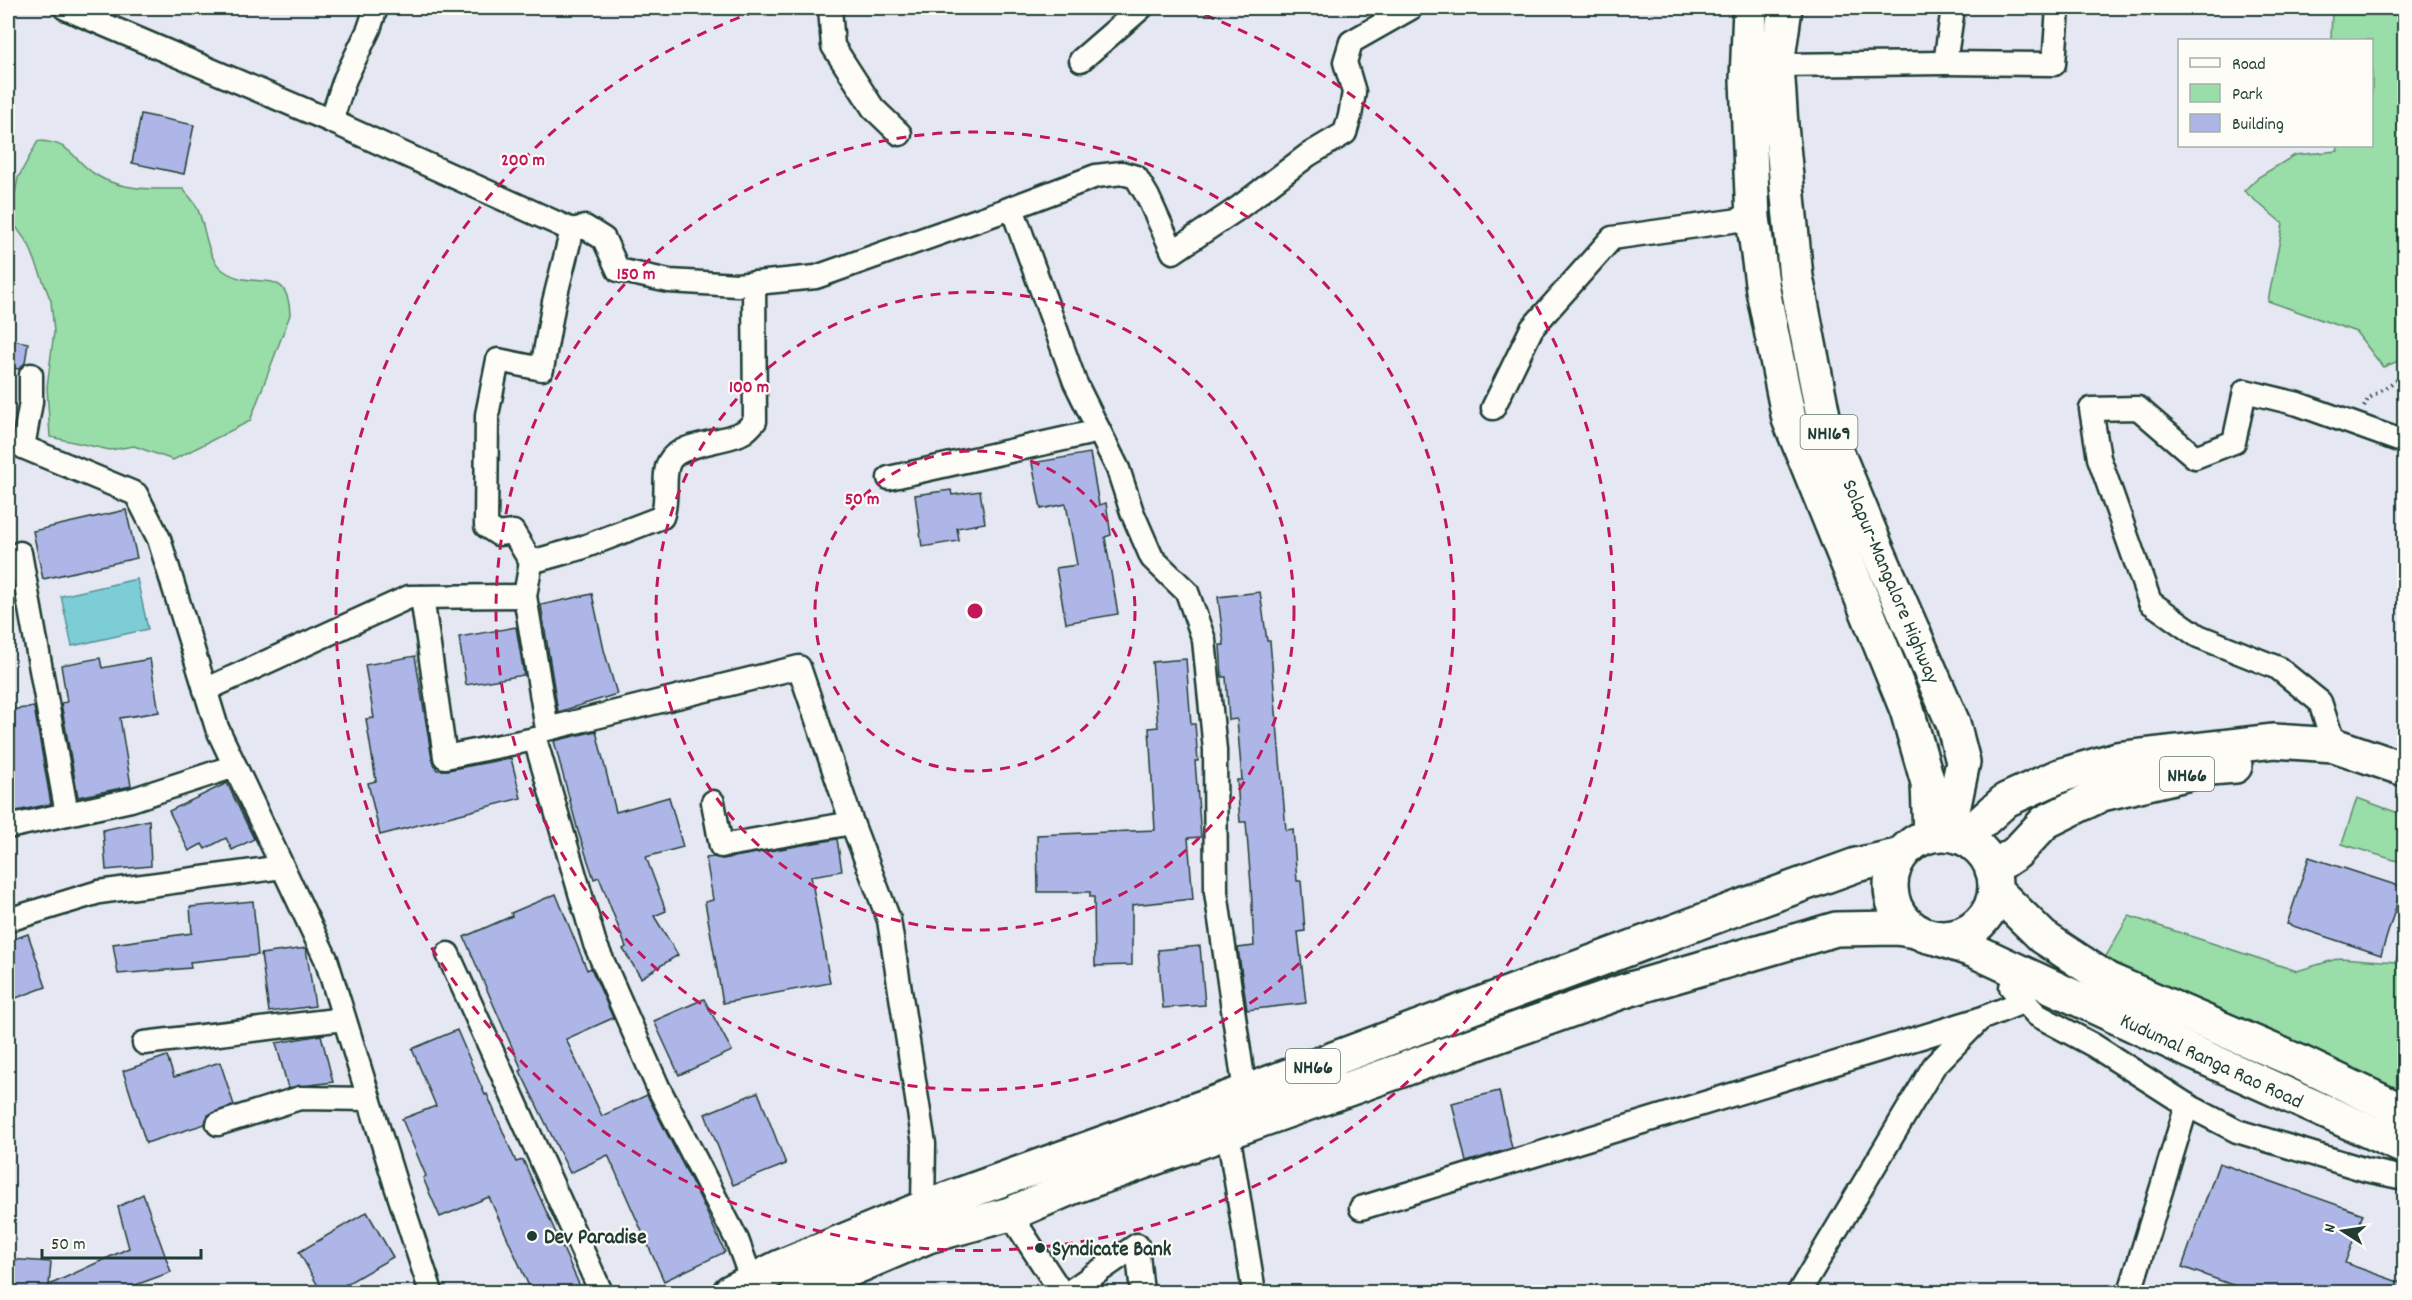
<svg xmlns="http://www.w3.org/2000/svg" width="2412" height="1300" font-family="Dekko,sans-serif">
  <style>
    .green { fill: #99dda9; stroke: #5c8d6e; stroke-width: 1.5 }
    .water { fill: #7dcdd7; stroke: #579396; stroke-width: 1.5 }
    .building { fill: #aeb6e7; stroke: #1f3d34; stroke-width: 1.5 }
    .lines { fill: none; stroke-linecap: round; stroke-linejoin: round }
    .minor-casing { stroke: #1f3d34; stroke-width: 27 }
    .primary-casing { stroke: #1f3d34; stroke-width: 38 }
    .trunk-casing { stroke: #1f3d34; stroke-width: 38 }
    .path { stroke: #1f3d34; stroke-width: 4; stroke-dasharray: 1.5 4.5; stroke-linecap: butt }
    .minor { stroke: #fdfcf7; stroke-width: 22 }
    .primary { stroke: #fdfcf7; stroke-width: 33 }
    .trunk { stroke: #fdfcf7; stroke-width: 33 }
    .ring { fill: none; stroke: #c2185b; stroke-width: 3; stroke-dasharray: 10 8 }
    .poi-dot { fill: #1f3d34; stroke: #fdfcf7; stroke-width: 2 }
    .labels { text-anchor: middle; stroke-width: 4.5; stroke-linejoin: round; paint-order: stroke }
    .shield { fill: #fdfcf7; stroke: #62766e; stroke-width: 1.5 }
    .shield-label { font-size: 20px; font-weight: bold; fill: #1f3d34 }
    .street-label { font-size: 21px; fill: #1f3d34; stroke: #fdfcf7 }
    .poi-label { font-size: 21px; font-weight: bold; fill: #1f3d34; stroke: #fdfcf7; text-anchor: start }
    .centre { fill: #c2185b; stroke: #fdfcf7; stroke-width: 3 }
    .ring-label { font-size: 18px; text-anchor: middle; font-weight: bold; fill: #c2185b; stroke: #fdfcf7; stroke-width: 4.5; stroke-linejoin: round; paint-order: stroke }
  </style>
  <rect width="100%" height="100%" fill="#e5e7f2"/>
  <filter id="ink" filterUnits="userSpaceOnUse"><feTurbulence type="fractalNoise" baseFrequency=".0167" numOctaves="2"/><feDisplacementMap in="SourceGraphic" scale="12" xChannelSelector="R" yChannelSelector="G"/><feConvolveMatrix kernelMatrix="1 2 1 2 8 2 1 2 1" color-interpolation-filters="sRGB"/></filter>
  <g filter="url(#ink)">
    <g class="green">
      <path d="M 2332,8 L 2404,8 L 2404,359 L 2383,367 L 2356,332 L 2268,301 L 2283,224 L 2244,191 L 2257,178 L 2295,155 L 2338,151 L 2337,146 L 2372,146 L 2372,40 L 2331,40 Z"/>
      <path d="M 38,141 C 73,142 72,160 96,175 C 122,191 154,189 183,189 C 187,194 192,199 195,204 C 207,223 204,257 224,271 C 256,293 288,262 290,315 L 250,421 L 173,460 L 134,446 L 110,450 L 50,437 L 47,387 L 54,332 L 51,301 L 29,245 L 16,227 L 11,214 L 18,178 Z"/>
      <path d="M 2357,798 L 2404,815 L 2404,863 L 2342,844 Z"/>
      <path d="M 2129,916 L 2297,971 L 2340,958 L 2396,962 L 2404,922 L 2404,1098 L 2105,958 Z"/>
    </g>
    <path class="water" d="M 137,579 L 148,629 L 72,646 L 61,596 Z"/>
    <g class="building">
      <path d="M 141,114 L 194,125 L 184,174 L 132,163 Z"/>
      <path d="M 8,339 L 28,343 L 25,363 L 19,369 L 8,367 Z"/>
      <path d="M 1090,453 L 1099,505 L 1106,503 L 1111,535 L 1105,537 L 1118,614 L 1066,623 L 1056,568 L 1077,565 L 1066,504 L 1041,509 L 1032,463 Z"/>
      <path d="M 951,490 L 952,495 L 980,491 L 985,523 L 957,528 L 959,541 L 922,547 L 915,495 Z"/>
      <path d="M 126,510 L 137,558 L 43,579 L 33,531 Z"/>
      <path d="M 1260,592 L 1267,641 L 1270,641 L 1286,830 L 1293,829 L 1297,881 L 1301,881 L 1305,931 L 1298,932 L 1306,1003 L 1247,1010 L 1238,948 L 1254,946 L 1251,885 L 1246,822 L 1240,822 L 1237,780 L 1242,780 L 1237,719 L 1229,720 L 1226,677 L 1222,677 L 1220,645 L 1224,645 L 1218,597 Z"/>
      <path d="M 592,594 L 604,650 L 617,694 L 558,712 L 541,605 Z"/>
      <path d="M 516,627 L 524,675 L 466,685 L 459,637 Z"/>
      <path d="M 415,656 L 432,759 L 437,770 L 448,770 L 511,758 L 521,798 L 380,835 L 368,783 L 376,781 L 366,719 L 374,718 L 365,665 Z"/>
      <path d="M 100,658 L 102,668 L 150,659 L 159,712 L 120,718 L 131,786 L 78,797 L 61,703 L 67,702 L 61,665 Z"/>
      <path d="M 1186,659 L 1191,724 L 1195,724 L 1198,761 L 1195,761 L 1201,837 L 1188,838 L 1193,899 L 1132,905 L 1132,965 L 1095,966 L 1094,897 L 1090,897 L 1090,892 L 1038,892 L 1037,835 L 1155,830 L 1149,728 L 1158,727 L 1152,662 Z"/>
      <path d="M 34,707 L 51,804 L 11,812 L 8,783 L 8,710 Z"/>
      <path d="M 596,731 L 616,812 L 669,797 L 683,847 L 646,857 L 666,911 L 654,916 L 678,955 L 641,978 L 623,949 L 626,947 L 599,877 L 594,879 L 578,831 L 554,741 Z"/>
      <path d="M 227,783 L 254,839 L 232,850 L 226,838 L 205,849 L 202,844 L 189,851 L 169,811 Z"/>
      <path d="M 149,820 L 151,866 L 106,870 L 103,830 Z"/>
      <path d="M 837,839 L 842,871 L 811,876 L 830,983 L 723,1003 L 705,902 L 713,900 L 706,858 L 713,857 L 723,859 Z"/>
      <path d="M 2309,857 L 2402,887 L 2381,955 L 2287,924 Z"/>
      <path d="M 556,894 L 587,970 L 591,968 L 613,1018 L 566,1039 L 602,1116 L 647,1095 L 700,1198 L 725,1252 L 664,1281 L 608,1155 L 570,1173 L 520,1071 L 522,1070 L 464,937 L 512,916 L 511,913 Z"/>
      <path d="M 253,901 L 258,955 L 190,962 L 191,968 L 118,974 L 113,944 L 192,933 L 190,907 Z"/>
      <path d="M 28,934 L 46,987 L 8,1001 L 8,941 Z"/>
      <path d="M 1200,946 L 1205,1005 L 1163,1008 L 1158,950 Z"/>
      <path d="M 306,948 L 315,1006 L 269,1012 L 261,954 Z"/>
      <path d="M 704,999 L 732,1051 L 679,1075 L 654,1021 Z"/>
      <path d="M 457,1030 L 485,1095 L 487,1094 L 516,1162 L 523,1160 L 583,1293 L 532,1293 L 489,1197 L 440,1217 L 423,1178 L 426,1176 L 402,1119 L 436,1106 L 412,1049 Z"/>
      <path d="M 321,1035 L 333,1082 L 288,1088 L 276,1043 Z"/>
      <path d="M 167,1056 L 174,1077 L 220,1062 L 234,1105 L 208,1115 L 205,1124 L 146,1143 L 123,1071 Z"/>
      <path d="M 1499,1091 L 1512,1148 L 1466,1162 L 1452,1103 Z"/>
      <path d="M 758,1092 L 786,1164 L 733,1185 L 705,1114 Z"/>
      <path d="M 2219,1163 L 2363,1214 L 2345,1263 L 2404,1284 L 2404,1293 L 2255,1293 L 2182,1267 Z"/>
      <path d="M 143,1194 L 171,1272 L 114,1293 L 8,1293 L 8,1259 L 51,1262 L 49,1285 L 129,1248 L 118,1207 Z"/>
      <path d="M 367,1212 L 393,1257 L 331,1293 L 322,1293 L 299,1252 Z"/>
    </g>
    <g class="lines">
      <defs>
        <g id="minor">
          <path d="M 65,8 L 331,121 L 345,79 L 369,29 L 376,8"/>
          <path d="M 830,8 L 833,46 L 873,108 L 900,134"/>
          <path d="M 1953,8 L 1945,63 L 2054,64 L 2058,8"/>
          <path d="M 1081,60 L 1141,8"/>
          <path d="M 1777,65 L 1945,63"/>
          <path d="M 331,121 L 572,230"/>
          <path d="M 1012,208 L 1075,382 L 1118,469 L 1132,512 L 1152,558 L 1187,592 L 1204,640 L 1215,750 L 1216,892 L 1245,1092"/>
          <path d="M 31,375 L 31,402 L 23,447 L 136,494 L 159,539 L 217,728 L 326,959 L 397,1189 L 431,1292"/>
          <path d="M 1493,408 L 1532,328 L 1612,238 L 1753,218"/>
          <path d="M 889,478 L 1099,431"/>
          <path d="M 20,553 L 67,814"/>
          <path d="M 531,562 L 581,548 L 662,517 C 669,499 662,476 669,462 C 679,442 727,443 745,431 C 749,428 752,424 755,421 L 754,283"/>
          <path d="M 422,597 L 445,757 L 535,739 L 595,944 L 658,1087 L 737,1240 L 752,1281"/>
          <path d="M 205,690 L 409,597 L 525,596"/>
          <path d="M 2334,745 L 2320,702 L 2278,668 L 2198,636 L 2150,602 L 2099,458 L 2091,409 L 2138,408 L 2195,457 L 2234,442 L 2245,391 L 2298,404 L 2404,442"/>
          <path d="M 713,802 L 721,846 L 852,823"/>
          <path d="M 8,827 L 131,800 L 235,766"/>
          <path d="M 8,920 L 99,892 L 282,867"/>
          <path d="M 448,954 L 601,1292"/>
          <path d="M 2021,972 L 2011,987 L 2037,1015 L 2093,1045 L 2187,1105 L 2237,1131 L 2366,1170 L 2404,1178"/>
          <path d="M 144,1043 L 344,1019"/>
          <path d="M 218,1124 L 300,1098 L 369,1099"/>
          <path d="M 1228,1132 L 1254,1292"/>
          <path d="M 923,1208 L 924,1144 L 889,920 L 852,823 L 799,667 L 547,729 L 525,596 L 531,562 L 513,532 L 498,534 L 486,526 L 487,415 L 498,360 L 542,369 L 554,302 L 572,230 L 585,227 L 604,239 L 618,270 L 669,281 L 737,285 L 816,277 L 1003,211 L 1096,176 L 1122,173 L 1136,177 L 1148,197 L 1173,252 L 1237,209 L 1308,155 L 1345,133 L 1350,116 L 1354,92 L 1345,62 L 1351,42 L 1411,8"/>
          <path d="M 1361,1208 L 1980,1019"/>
          <path d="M 1010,1214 L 1061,1292"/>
          <path d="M 1069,1292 L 1137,1245 L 1142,1292"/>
          <path d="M 1799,1292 L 1934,1066 L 1980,1019 L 2025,1001"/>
          <path d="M 2130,1292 L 2187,1105"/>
        </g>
        <g id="primary">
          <path d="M 1995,890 L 2043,937 L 2108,980 L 2299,1062 L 2404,1112"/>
          <path d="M 1940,939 L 1975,951 L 2192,1052 L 2404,1147"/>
        </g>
        <g id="trunk">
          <path d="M 1750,8 L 1747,80 L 1753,218 L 1763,290 L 1789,419 L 1907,710 L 1928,783 L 1930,835"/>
          <path d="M 1785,8 L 1777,65 L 1781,126 L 1796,277 L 1824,421 L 1876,547 L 1953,723 L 1963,762 L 1948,834"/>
          <circle cx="1943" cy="886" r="52"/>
          <path d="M 1964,838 L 2006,800 L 2059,776 L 2117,759 L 2274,741 L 2334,745 L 2404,769"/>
          <path d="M 1992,869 L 2016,853 L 2045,822 L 2102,794 L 2211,768 L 2235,766"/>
          <path d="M 730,1292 L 780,1267 L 923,1208 L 1245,1092 L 1740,907 L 1856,865 L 1901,855"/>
          <path d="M 798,1292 L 928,1236 L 1010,1214 L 1070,1188 L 1624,991 L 1836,929 L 1897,928 L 1915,931"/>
        </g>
      </defs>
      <use href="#minor" class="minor-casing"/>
      <use href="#primary" class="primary-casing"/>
      <use href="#trunk" class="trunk-casing"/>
      <path class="path" d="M 2364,407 L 2368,399 L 2404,375"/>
      <use href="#minor" class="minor"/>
      <use href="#primary" class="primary"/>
      <use href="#trunk" class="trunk"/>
    </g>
  </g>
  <g class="ring">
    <circle cx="975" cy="611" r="160"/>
    <circle cx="975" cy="611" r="319"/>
    <circle cx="975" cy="611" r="479"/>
    <path d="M1188 9A639 639 0 1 1 762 9"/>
  </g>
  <g class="poi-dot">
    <circle cx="532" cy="1236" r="6"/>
    <circle cx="1040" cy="1248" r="6"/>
  </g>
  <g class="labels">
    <g class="shield">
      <rect x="1800.5" y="415" width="57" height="34" rx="4.5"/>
      <rect x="2160" y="757" width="54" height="34" rx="4.5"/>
      <rect x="1286" y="1049" width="54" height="34" rx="4.5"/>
    </g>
    <g class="shield-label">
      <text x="1829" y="439">NH169</text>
      <text x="2187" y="781">NH66</text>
      <text x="1313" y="1073">NH66</text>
    </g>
    <g class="street-label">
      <text transform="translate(1892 581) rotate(67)" y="7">Solapur-Mangalore Highway</text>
      <text transform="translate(2212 1060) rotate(25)" y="7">Kudumal Ranga Rao Road</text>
    </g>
    <g class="poi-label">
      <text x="544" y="1243">Dev Paradise</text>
      <text x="1052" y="1255">Syndicate Bank</text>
    </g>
  </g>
  <circle cx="975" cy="611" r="9" class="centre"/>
  <g class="ring-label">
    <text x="523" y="165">200 m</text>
    <text x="636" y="279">150 m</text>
    <text x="749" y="392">100 m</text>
    <text x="862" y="504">50 m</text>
  </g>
  <rect width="2412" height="1300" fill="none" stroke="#fdfcf7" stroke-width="30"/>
  <rect x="15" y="15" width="2382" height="1270" fill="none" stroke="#1f3d34" stroke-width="2" filter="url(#ink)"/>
  <rect x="2178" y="39" width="195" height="108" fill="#fdfcf7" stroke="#a4b0a9" stroke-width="1.5"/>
  <rect x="2190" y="58" width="30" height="9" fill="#fdfcf7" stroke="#a4b0a9" stroke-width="1.5"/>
  <text x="2232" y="69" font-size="18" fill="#1f3d34">Road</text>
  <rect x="2190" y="84" width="30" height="18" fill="#99dda9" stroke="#a4b0a9" stroke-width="1.5"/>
  <text x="2232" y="99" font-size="18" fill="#1f3d34">Park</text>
  <rect x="2190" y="114" width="30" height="18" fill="#aeb6e7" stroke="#a4b0a9" stroke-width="1.5"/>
  <text x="2232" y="129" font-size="18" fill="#1f3d34">Building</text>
  <g transform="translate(2343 1231) rotate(282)" stroke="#fdfcf7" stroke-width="4.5" paint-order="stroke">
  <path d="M0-4.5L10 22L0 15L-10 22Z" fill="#1f3d34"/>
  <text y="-9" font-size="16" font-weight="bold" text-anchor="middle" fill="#1f3d34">N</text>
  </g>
  <path d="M42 1249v9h159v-9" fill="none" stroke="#1f3d34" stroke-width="3"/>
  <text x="51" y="1249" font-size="18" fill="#1f3d34" stroke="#fdfcf7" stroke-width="4.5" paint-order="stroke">50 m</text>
</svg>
